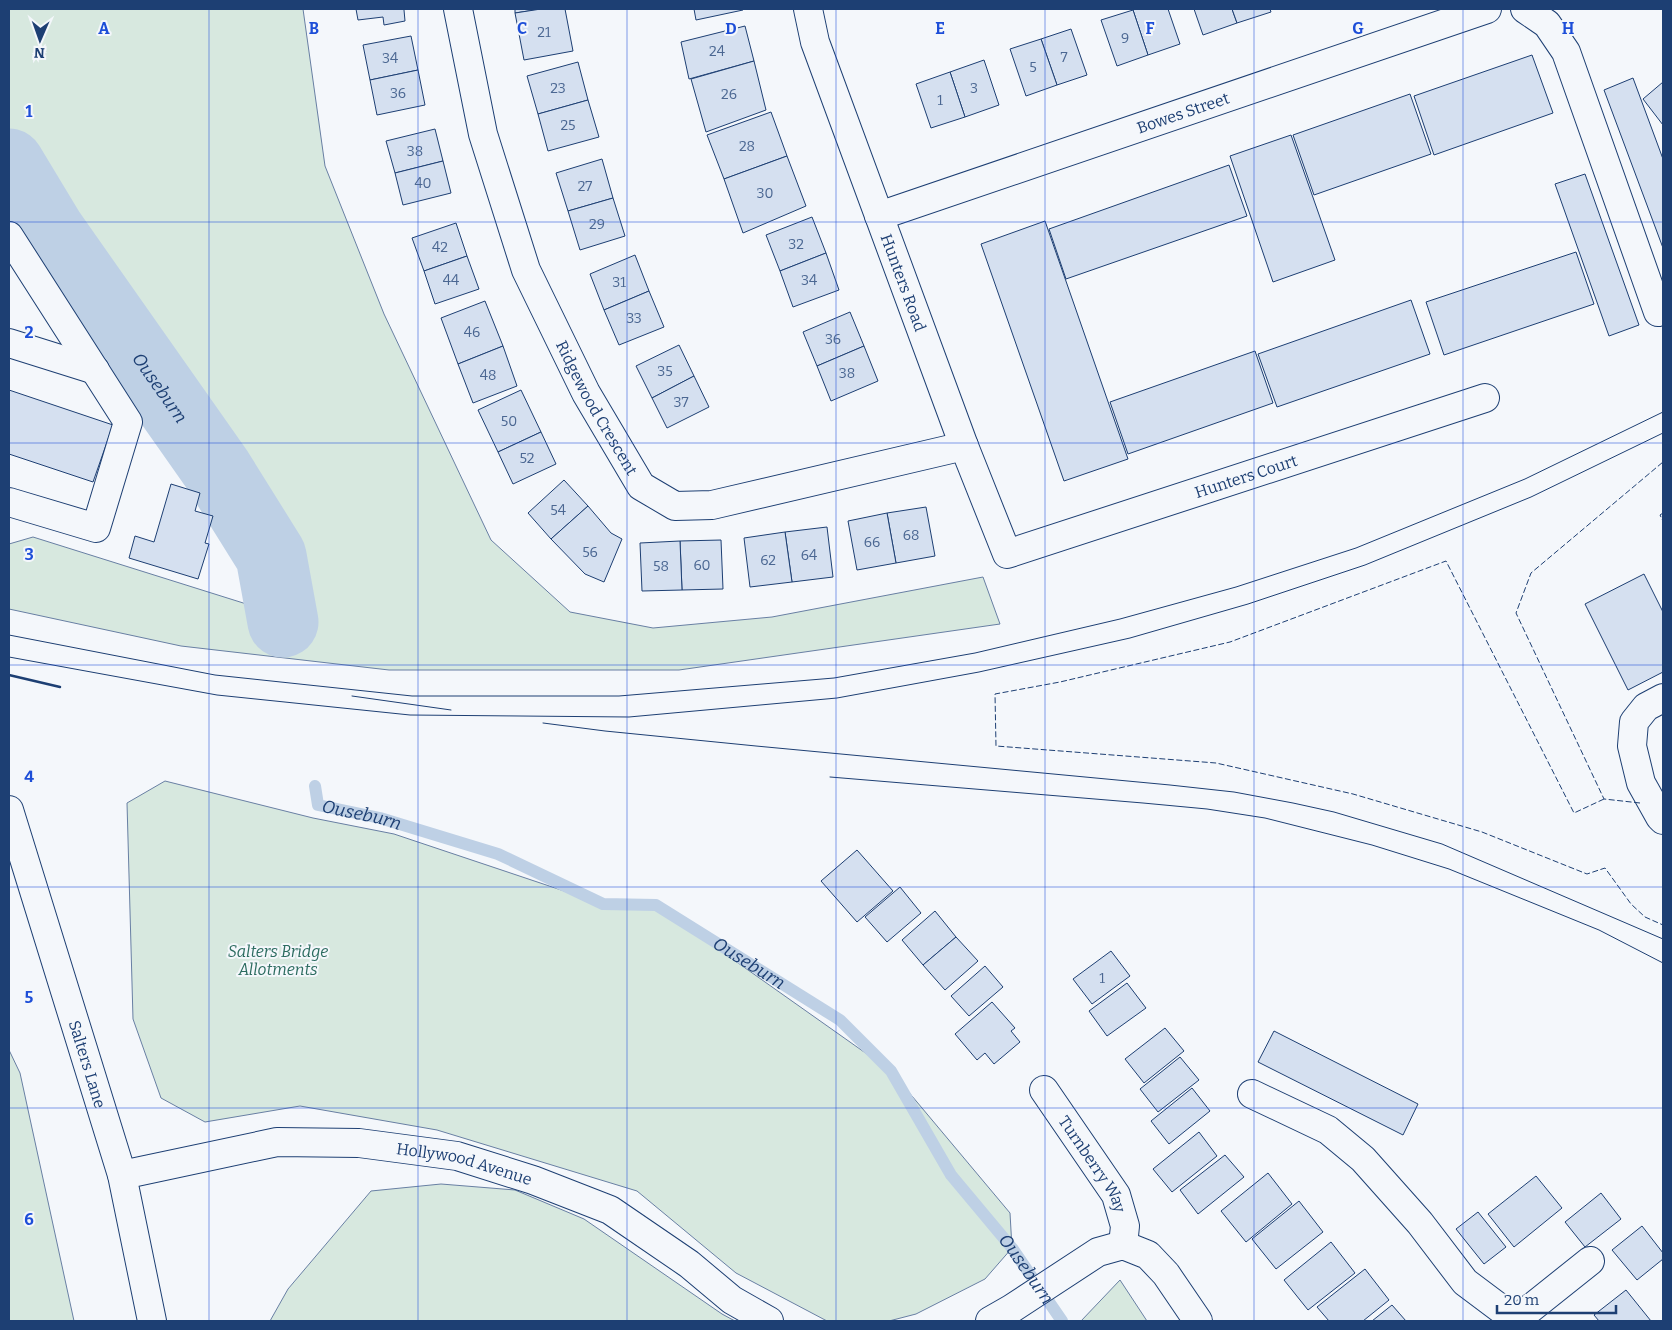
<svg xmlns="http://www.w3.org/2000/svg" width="1672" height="1330" font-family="Bitter,serif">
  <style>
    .green { fill: #d7e8df; stroke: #687fa3 }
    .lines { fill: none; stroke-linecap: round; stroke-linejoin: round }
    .stream { stroke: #bed0e5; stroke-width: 12 }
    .river { stroke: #bed0e5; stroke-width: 71 }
    .building { fill: #d5e0f0; stroke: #1d3f73 }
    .minor-casing { stroke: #1d3f73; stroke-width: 30 }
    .major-casing { stroke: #1d3f73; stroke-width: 30 }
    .minor { stroke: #f4f7fb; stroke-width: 28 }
    .major { stroke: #f4f7fb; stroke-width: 28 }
    .tram { stroke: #1d3f73; stroke-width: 1 }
    .fence { stroke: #1d3f73; stroke-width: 1; stroke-dasharray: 6 2.5; stroke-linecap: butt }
    .wall { stroke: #1d3f73; stroke-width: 2.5 }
    .grid { fill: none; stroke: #1d4ed8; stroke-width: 1; stroke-opacity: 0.55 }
    .labels { text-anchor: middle; stroke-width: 4; stroke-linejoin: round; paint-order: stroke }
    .number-label { font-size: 14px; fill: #4b6792 }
    .street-label { font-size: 16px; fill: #1d3f73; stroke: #f4f7fb }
    .park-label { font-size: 16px; font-style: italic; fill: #2c6c60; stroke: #f4f7fb }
    .water-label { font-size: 18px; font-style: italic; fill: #1d3f73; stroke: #f4f7fb }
    .grid-label { font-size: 16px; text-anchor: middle; font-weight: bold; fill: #1d4ed8; stroke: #f4f7fb; stroke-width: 4; stroke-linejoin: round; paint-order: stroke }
  </style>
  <rect width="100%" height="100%" fill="#f4f7fb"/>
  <g class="green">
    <path d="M 9,9 L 303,9 L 325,166 L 384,314 L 491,540 L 570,612 L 653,628 L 772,617 L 983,577 L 1000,624 L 679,670 L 389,670 L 181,646 L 9,609 L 9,544 L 33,537 L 256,607 L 244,555 L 221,501 L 150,412 L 9,195 Z"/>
    <path d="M 165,781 L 313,818 L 394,834 L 603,904 L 656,905 L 891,1071 L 1010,1213 L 1012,1248 L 985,1279 L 916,1314 L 889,1321 L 827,1321 L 736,1273 L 637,1191 L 437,1130 L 300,1106 L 205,1122 L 161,1098 L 133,1019 L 127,803 Z"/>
    <path d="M 9,1050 L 20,1073 L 74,1321 L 9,1321 Z"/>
    <path d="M 441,1184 L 515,1190 L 584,1219 L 722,1314 L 735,1321 L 270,1321 L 288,1289 L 371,1191 Z"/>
    <path d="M 1120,1280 L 1147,1321 L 1081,1321 Z"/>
  </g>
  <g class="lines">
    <path class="stream" id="s1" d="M 315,786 L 318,805 L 380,818 L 498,854 L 603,904 L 656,905 L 840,1020 L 891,1071 L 951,1175 L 1012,1248 L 1062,1321"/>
    <path class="river" id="s2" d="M 9,164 L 50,232 L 218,471 L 271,556 L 283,622"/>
  </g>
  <g class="building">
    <path d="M 356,9 L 405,9 L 404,10 L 405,21 L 384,25 L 383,17 L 358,20 Z"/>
    <path d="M 515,9 L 541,9 L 515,13 Z"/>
    <path d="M 541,9 L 565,9 L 573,51 L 524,60 L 515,13 Z"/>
    <path d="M 694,9 L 743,9 L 743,10 L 696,20 Z"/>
    <path d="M 1135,9 L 1168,9 L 1180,44 L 1148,55 L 1133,10 Z"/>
    <path d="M 1194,9 L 1232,9 L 1237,23 L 1203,35 Z"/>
    <path d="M 1232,9 L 1270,9 L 1271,12 L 1237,23 Z"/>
    <path d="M 1133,10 L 1148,55 L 1117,66 L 1101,20 Z"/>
    <path d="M 745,26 L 754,61 L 689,79 L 681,42 Z"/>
    <path d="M 1071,29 L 1087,75 L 1057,85 L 1041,39 Z"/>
    <path d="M 411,36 L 418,70 L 370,80 L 363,45 Z"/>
    <path d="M 1041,39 L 1057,85 L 1026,96 L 1010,49 Z"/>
    <path d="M 1532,55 L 1553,113 L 1434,155 L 1414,96 Z"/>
    <path d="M 984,60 L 999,105 L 965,117 L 950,72 Z"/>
    <path d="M 754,61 L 766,110 L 706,132 L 691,79 Z"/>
    <path d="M 578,62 L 588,100 L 538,114 L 527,76 Z"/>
    <path d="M 418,70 L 425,105 L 377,115 L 370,80 Z"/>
    <path d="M 950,72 L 965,117 L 931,128 L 916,84 Z"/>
    <path d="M 1633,78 L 1663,159 L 1663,248 L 1604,90 Z"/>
    <path d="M 1663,82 L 1663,125 L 1643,99 Z"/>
    <path d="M 1410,94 L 1431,154 L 1314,195 L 1293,135 Z"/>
    <path d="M 588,100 L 599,137 L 548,151 L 538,114 Z"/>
    <path d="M 771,112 L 787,156 L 724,179 L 707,135 Z"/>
    <path d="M 435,129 L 443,161 L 395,173 L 386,141 Z"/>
    <path d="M 1291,135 L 1335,260 L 1273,282 L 1230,156 Z"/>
    <path d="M 787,156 L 806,206 L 743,233 L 724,179 Z"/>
    <path d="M 602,159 L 613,198 L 568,211 L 556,173 Z"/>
    <path d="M 443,161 L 451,193 L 403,205 L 395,173 Z"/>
    <path d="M 1229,165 L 1247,216 L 1066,279 L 1049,229 Z"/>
    <path d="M 1585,174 L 1639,325 L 1609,336 L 1555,184 Z"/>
    <path d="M 613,198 L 625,236 L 580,250 L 568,211 Z"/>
    <path d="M 812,217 L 826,253 L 780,271 L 766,235 Z"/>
    <path d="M 1045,221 L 1128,459 L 1064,481 L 981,244 Z"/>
    <path d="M 456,223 L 467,256 L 424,271 L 412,238 Z"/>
    <path d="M 1576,252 L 1594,304 L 1444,355 L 1426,302 Z"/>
    <path d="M 826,253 L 839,290 L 793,307 L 780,271 Z"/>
    <path d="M 635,255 L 649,291 L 604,310 L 590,274 Z"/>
    <path d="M 467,256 L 479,289 L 435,304 L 424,271 Z"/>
    <path d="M 649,291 L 664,327 L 619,345 L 604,310 Z"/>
    <path d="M 1411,300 L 1430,354 L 1277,407 L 1258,354 Z"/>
    <path d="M 485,301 L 503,346 L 458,364 L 441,318 Z"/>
    <path d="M 850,312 L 864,346 L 817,366 L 803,332 Z"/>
    <path d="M 679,345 L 694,376 L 652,398 L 636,366 Z"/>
    <path d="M 503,346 L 517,386 L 473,403 L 458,364 Z"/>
    <path d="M 864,346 L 878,381 L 831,401 L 817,366 Z"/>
    <path d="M 1255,351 L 1273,403 L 1128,454 L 1110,402 Z"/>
    <path d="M 694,376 L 709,407 L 667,428 L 652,398 Z"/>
    <path d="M 9,390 L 113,425 L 93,482 L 9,454 Z"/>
    <path d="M 521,390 L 541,432 L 498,452 L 478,410 Z"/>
    <path d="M 541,432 L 556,464 L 513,484 L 498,452 Z"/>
    <path d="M 564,480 L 588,506 L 551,539 L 528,513 Z"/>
    <path d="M 171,484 L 200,493 L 195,511 L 213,516 L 205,543 L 209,544 L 198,579 L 129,558 L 135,536 L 154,542 Z"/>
    <path d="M 588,506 L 611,533 L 622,539 L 604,582 L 585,574 L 551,539 Z"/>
    <path d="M 926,507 L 935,556 L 896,563 L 887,513 Z"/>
    <path d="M 887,513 L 896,563 L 857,570 L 848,521 Z"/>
    <path d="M 827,527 L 833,577 L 792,582 L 785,532 Z"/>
    <path d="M 785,532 L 792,582 L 750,587 L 744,538 Z"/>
    <path d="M 721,540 L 723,589 L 682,590 L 680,541 Z"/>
    <path d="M 680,541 L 682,590 L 642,591 L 640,543 Z"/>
    <path d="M 1644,574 L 1663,612 L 1663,672 L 1628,690 L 1585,604 Z"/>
    <path d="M 857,850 L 893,891 L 857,922 L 821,881 Z"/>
    <path d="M 900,887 L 921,913 L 887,942 L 865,917 Z"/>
    <path d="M 935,911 L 956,937 L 923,965 L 902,940 Z"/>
    <path d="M 956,937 L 978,961 L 945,990 L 923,965 Z"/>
    <path d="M 1111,951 L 1130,976 L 1092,1004 L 1073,979 Z"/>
    <path d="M 985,966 L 1003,987 L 969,1016 L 951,996 Z"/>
    <path d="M 1127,983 L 1146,1008 L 1107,1036 L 1089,1011 Z"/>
    <path d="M 992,1002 L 1015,1028 L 1011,1031 L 1020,1042 L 994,1064 L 985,1053 L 977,1060 L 955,1034 Z"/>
    <path d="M 1165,1028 L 1184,1051 L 1144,1083 L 1125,1059 Z"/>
    <path d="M 1274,1031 L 1418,1104 L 1403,1135 L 1258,1062 Z"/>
    <path d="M 1180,1057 L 1199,1080 L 1158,1112 L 1140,1089 Z"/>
    <path d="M 1192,1088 L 1210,1111 L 1169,1144 L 1151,1121 Z"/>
    <path d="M 1199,1132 L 1217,1156 L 1172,1192 L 1153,1169 Z"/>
    <path d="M 1225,1155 L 1244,1177 L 1198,1214 L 1180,1190 Z"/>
    <path d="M 1268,1173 L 1292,1204 L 1246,1242 L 1221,1211 Z"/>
    <path d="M 1536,1176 L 1562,1208 L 1514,1247 L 1488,1214 Z"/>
    <path d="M 1601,1193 L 1621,1219 L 1585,1247 L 1565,1222 Z"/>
    <path d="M 1299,1201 L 1323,1232 L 1276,1269 L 1252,1239 Z"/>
    <path d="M 1478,1212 L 1506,1247 L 1484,1264 L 1456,1229 Z"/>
    <path d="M 1642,1226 L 1663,1253 L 1663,1259 L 1637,1280 L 1612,1250 Z"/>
    <path d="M 1331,1242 L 1355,1273 L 1308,1310 L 1284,1280 Z"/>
    <path d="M 1365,1269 L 1389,1300 L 1363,1321 L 1329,1321 L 1317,1307 Z"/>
    <path d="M 1626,1290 L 1651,1321 L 1599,1321 L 1594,1315 Z"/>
    <path d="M 1392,1305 L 1406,1321 L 1372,1321 Z"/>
  </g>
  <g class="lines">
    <defs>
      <g id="minor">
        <path id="s3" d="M 458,9 L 483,134 L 526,270 L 586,393 L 641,486 L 675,506 L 712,505 L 964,446"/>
        <path id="s4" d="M 808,9 L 815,42 L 964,446 L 1007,554 L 1485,398"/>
        <path d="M 1525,9 L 1547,24 L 1566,52 L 1658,312"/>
        <path id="s5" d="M 879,216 L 1487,9"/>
        <path d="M 9,236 L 128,422 L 96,528 L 9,502"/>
        <path d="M 9,343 L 95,370"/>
        <path d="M 1663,698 L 1646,707 L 1634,722 L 1632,746 L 1641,783 L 1660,817 L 1663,820"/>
        <path id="s6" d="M 1044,1090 L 1116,1195 L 1125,1226 L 1123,1245"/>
        <path d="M 1252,1094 L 1328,1130 L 1363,1159 L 1420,1223 L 1465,1282 L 1517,1321"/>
        <path id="s7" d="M 122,1175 L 277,1142 L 359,1143 L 457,1156 L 533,1180 L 610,1210 L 689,1264 L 732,1300 L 769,1321"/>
        <path d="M 1516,1320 L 1590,1261"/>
        <path d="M 990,1321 L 1011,1309 L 1098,1252 L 1123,1245 L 1148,1255 L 1166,1274 L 1198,1321"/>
      </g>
      <g id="major">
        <path id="s8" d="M 9,810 L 122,1175 L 152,1321"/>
      </g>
    </defs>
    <use href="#minor" class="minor-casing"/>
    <use href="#major" class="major-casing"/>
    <use href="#minor" class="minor"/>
    <use href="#major" class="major"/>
    <g class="tram">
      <path d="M 9,635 L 215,675 L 412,696 L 619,696 L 834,678 L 975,653 L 1120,619 L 1236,587 L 1356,548 L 1525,479 L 1663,412"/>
      <path d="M 9,657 L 217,695 L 410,715 L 629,717 L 837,698 L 979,672 L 1130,638 L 1248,604 L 1365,565 L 1531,497 L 1663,433"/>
      <path d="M 352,696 L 451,710"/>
      <path d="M 543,723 L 605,731 L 756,746 L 1170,785 L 1234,792 L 1293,803 L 1334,812 L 1442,844 L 1663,939"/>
      <path d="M 830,777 L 1143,803 L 1207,809 L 1265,818 L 1372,845 L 1449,869 L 1599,930 L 1663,963"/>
    </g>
    <g class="fence">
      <path d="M 1663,513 L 1660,515 L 1663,521"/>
      <path d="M 1604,799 L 1574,813 L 1446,561 L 1230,642 L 1060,682 L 995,694 L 996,746 L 1216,763 L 1353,794 L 1482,832 L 1587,874 L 1605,868 L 1631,904 L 1645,917 L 1663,925"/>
      <path d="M 1640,803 L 1604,799 L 1516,613 L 1531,573 L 1663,462"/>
    </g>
    <path class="wall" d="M 9,675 L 60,687"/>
  </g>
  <path class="grid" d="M 209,9 L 209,1321M 418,9 L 418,1321M 627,9 L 627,1321M 836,9 L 836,1321M 1045,9 L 1045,1321M 1254,9 L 1254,1321M 1463,9 L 1463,1321M 9,222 L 1663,222M 9,443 L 1663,443M 9,665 L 1663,665M 9,887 L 1663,887M 9,1108 L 1663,1108"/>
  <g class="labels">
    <g class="number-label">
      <text x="544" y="37">21</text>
      <text x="1125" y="43">9</text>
      <text x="717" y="56">24</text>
      <text x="1064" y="62">7</text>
      <text x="390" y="63">34</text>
      <text x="1033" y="72">5</text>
      <text x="558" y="93">23</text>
      <text x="974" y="93">3</text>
      <text x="398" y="98">36</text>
      <text x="729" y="99">26</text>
      <text x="940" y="105">1</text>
      <text x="568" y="130">25</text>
      <text x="747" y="151">28</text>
      <text x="415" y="156">38</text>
      <text x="423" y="188">40</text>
      <text x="585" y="191">27</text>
      <text x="765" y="198">30</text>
      <text x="597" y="229">29</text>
      <text x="796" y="249">32</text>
      <text x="440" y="252">42</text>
      <text x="451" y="285">44</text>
      <text x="809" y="285">34</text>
      <text x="619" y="287">31</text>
      <text x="634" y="323">33</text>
      <text x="472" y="337">46</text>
      <text x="833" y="344">36</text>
      <text x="665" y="376">35</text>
      <text x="847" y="378">38</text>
      <text x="488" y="380">48</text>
      <text x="681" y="407">37</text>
      <text x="509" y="426">50</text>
      <text x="527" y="463">52</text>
      <text x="558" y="515">54</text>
      <text x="911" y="540">68</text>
      <text x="872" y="547">66</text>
      <text x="590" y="557">56</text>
      <text x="809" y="560">64</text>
      <text x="768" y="565">62</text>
      <text x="702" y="570">60</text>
      <text x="661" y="571">58</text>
      <text x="1102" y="983">1</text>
    </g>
    <g class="street-label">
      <text dy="6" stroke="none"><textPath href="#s5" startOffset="321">Bowes Street</textPath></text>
      <text dy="6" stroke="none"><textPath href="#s4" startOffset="290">Hunters Road</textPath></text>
      <text dy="6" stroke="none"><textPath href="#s3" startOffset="425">Ridgewood Crescent</textPath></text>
      <text dy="6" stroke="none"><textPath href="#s4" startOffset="832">Hunters Court</textPath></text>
      <text dy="6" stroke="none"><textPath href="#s8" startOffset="266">Salters Lane</textPath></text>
      <text dy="6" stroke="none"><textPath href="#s7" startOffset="348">Hollywood Avenue</textPath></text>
      <text dy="6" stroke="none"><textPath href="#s6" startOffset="89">Turnberry Way</textPath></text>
    </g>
    <g class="park-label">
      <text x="278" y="957">Salters Bridge<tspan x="278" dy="18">Allotments</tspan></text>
    </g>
    <g class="water-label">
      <text dy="6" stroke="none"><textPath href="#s2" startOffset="270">Ouseburn</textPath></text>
      <text dy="6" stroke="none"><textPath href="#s1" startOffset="64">Ouseburn</textPath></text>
      <text dy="6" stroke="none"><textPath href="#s1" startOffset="485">Ouseburn</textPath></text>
      <text dy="6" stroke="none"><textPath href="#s1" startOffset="905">Ouseburn</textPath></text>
    </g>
  </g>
  <g class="grid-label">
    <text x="104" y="34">A</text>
    <text x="314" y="34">B</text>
    <text x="522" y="34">C</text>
    <text x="731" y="34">D</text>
    <text x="940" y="34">E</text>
    <text x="1150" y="34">F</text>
    <text x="1358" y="34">G</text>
    <text x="1568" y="34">H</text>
    <text x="29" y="117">1</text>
    <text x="29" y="338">2</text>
    <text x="29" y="560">3</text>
    <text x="29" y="782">4</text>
    <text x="29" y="1003">5</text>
    <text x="29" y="1225">6</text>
  </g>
  <rect width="1672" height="1330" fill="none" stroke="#1d3f73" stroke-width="20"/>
  <g transform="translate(40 40) rotate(182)" stroke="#f4f7fb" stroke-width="4" paint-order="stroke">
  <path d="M0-4L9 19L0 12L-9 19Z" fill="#1d3f73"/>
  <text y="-8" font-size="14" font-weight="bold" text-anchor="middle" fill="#1d3f73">N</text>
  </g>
  <path d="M1497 1305v8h119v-8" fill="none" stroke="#1d3f73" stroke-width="2.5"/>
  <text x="1504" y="1305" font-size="15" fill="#1d3f73" stroke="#f4f7fb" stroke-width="4" paint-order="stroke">20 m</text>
</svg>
